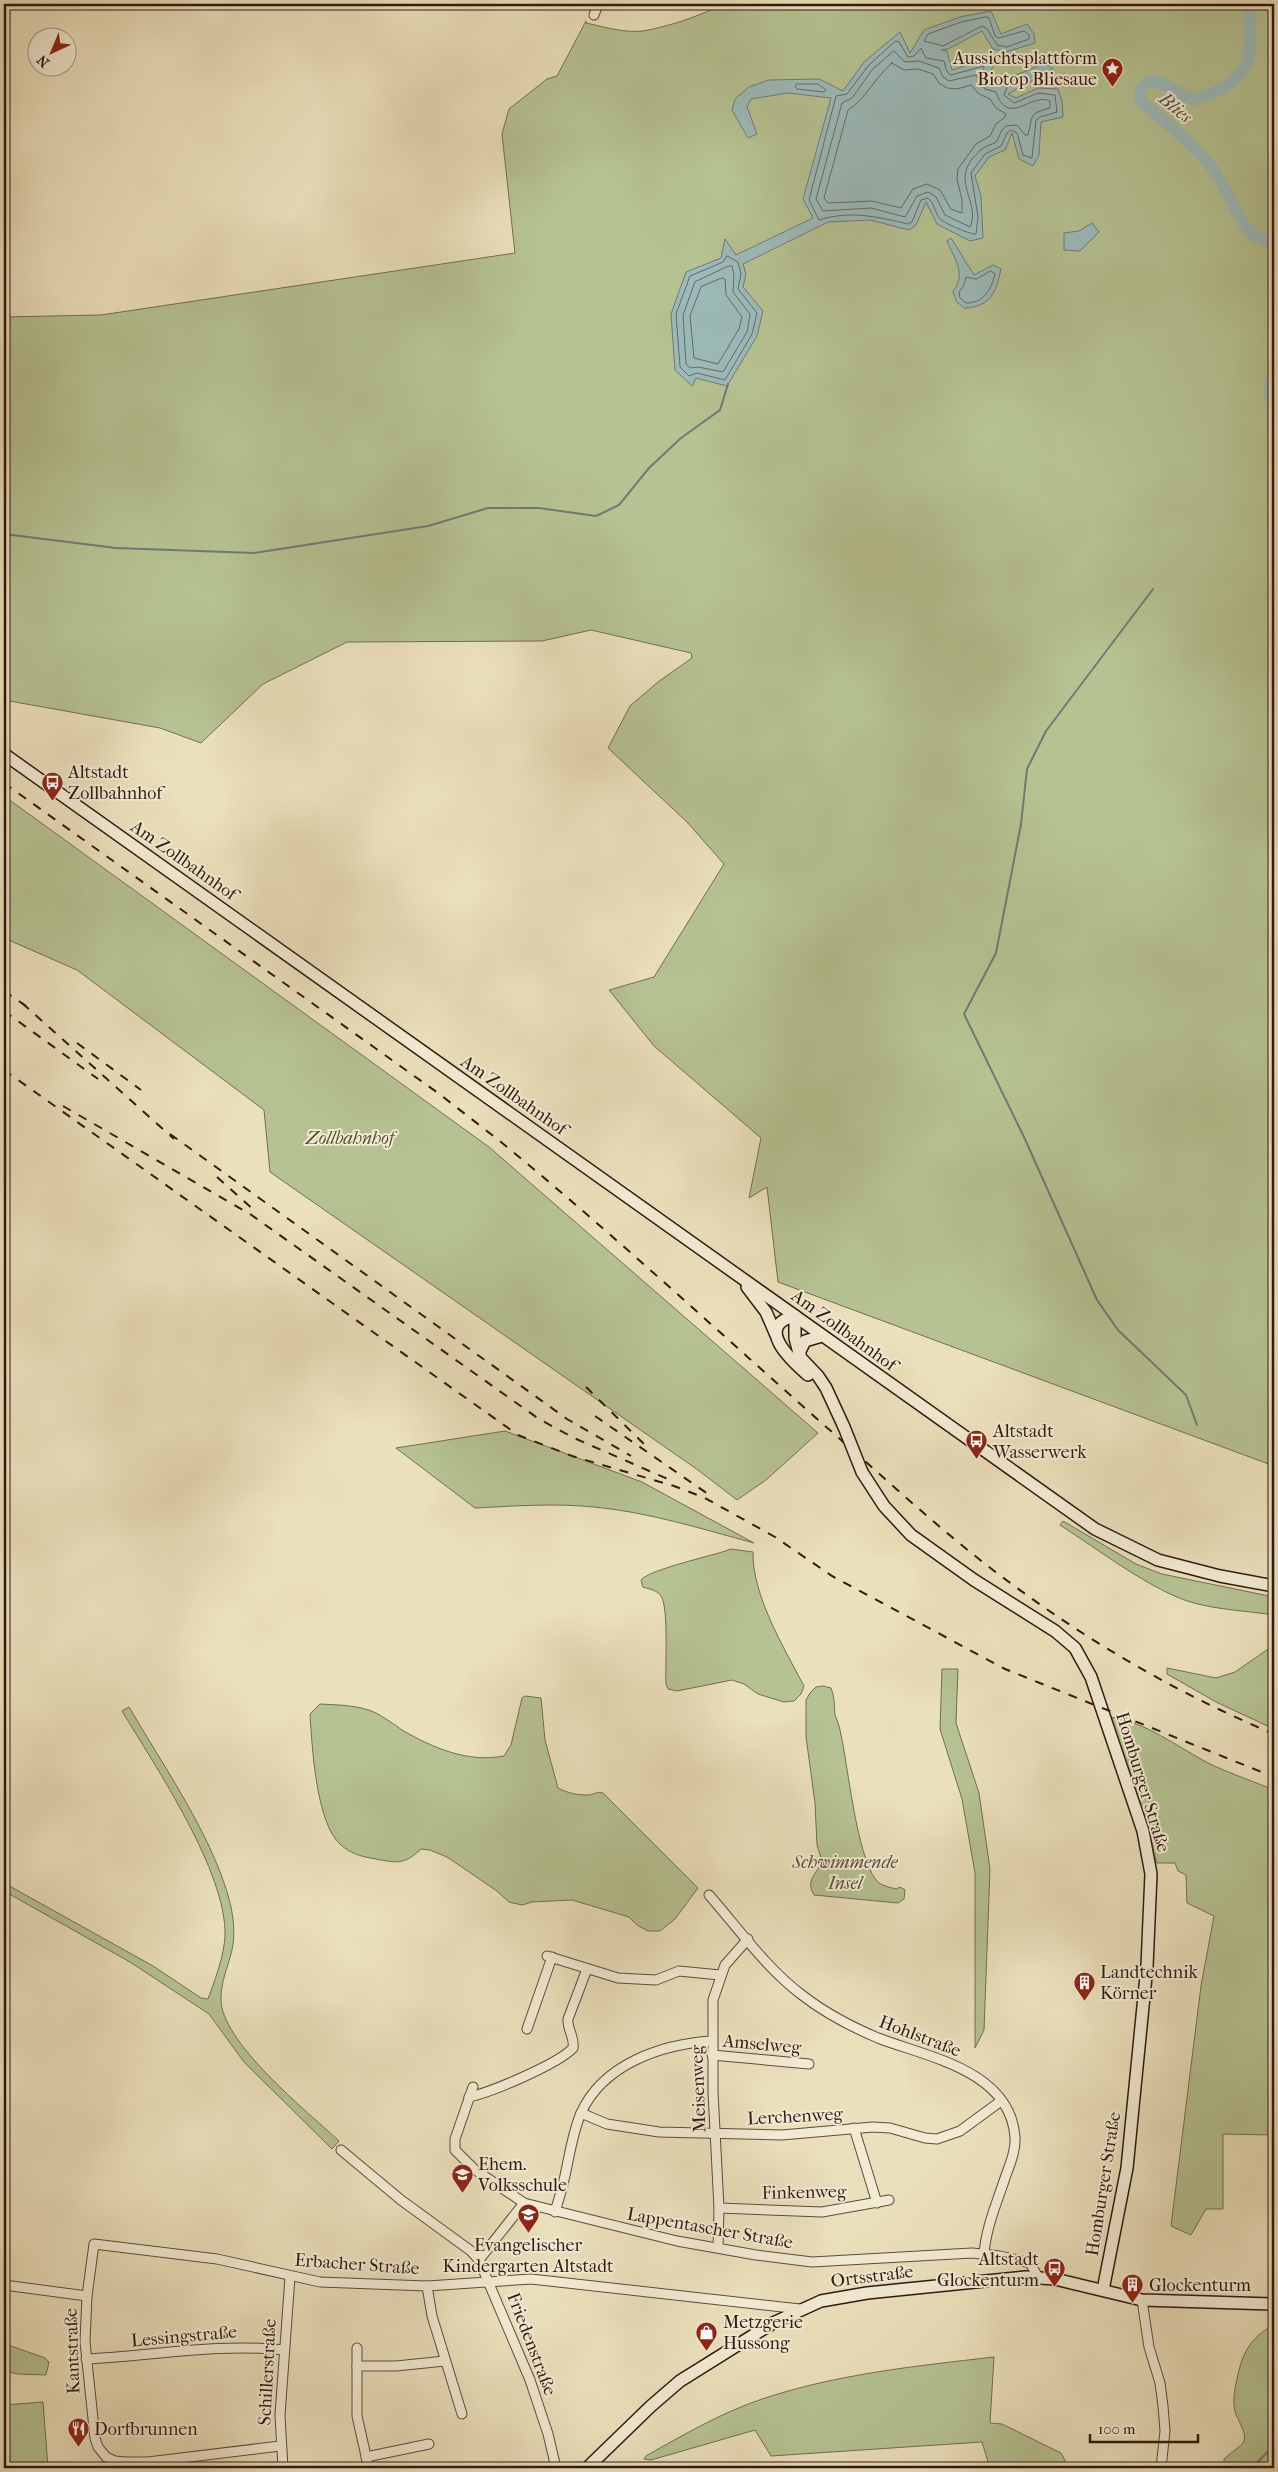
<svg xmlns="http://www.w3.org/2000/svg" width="1278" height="2472" font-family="'IM FELL French Canon',serif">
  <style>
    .green { fill: #b6c292; stroke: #726e52 }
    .water { fill: #9cbbba; stroke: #707a76 }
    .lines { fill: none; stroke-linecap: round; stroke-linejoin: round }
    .shore { stroke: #666a66; stroke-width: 1 }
    .stream { stroke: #707a76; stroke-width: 2 }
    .river { stroke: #9cbbba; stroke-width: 12 }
    .street-casing { stroke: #5e4b3c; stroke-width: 11 }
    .secondary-casing { stroke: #2f1911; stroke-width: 14 }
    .street { stroke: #f2ebd3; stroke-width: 9 }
    .secondary { stroke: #f2ebd3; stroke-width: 11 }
    .rail { stroke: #2f1911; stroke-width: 2; stroke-dasharray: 9 9; stroke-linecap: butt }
    .secondary-bridge-casing { stroke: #2f1911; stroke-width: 14; stroke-linecap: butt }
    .secondary-bridge { stroke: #f2ebd3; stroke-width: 11 }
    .labels { text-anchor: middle; stroke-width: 4; stroke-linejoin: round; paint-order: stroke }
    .poi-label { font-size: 18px; fill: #2f1911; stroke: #f2ebd3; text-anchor: start }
    .street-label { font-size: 18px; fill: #2f1911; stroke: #f2ebd3 }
    .park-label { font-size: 18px; font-style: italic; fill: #584c38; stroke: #f2ebd3 }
    .water-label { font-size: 19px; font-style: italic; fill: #55524c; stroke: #f2ebd3 }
  </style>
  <rect width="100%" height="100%" fill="#ebe0bc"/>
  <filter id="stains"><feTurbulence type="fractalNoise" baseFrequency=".004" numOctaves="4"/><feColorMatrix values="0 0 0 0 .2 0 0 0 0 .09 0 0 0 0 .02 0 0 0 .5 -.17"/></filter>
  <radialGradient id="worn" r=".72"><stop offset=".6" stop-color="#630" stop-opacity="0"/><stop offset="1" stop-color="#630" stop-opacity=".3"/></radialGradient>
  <g class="green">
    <path d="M 724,4 L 1274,4 L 1274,1466 L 778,1282 L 767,1187 L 749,1198 L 761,1138 L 654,1046 L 609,990 L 654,977 L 724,864 L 687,822 L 608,748 L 630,706 L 658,682 L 692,658 L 691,653 L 591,630 L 542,641 L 347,642 L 263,684 L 201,743 L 160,728 L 4,700 L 4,317 L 101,315 L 515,253 L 502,134 L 509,109 L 547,79 L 557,76 L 586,21 L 586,23 C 604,27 624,33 643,31 C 671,26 699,16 724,4 Z"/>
    <path d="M 4,796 L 489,1147 L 818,1433 L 766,1480 L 737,1500 L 698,1470 L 270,1172 L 264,1110 L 77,970 L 4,938 Z"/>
    <path d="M 505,1431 L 642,1482 L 754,1543 C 702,1529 648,1512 594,1507 C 554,1503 515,1506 475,1508 L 396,1448 Z"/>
    <path d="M 1063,1521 L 1136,1564 L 1162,1574 L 1274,1597 L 1274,1615 C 1248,1611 1220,1610 1194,1603 C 1155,1593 1096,1548 1060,1525 Z"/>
    <path d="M 731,1549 L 753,1552 C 752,1595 784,1648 804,1686 L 801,1694 L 794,1701 L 784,1702 L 758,1694 L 744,1684 L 732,1680 L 677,1691 L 668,1689 L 666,1684 C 665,1666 669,1608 661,1596 C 657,1590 649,1589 643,1587 L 641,1580 C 650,1569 713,1556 731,1549 Z"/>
    <path d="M 1274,1645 L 1274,1729 L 1216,1702 L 1167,1674 L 1167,1668 L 1216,1678 L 1235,1672 Z"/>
    <path d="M 942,1669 L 958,1669 L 956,1723 L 979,1793 L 990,1869 L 984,2030 L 975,2048 L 975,1873 L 962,1799 L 940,1729 Z"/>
    <path d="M 823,1686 L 831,1688 C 835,1698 834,1706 835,1715 C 837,1720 839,1725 840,1730 C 848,1764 856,1854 876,1880 C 881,1886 889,1887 896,1889 L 900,1887 L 905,1890 L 904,1899 L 898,1903 L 814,1895 C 805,1879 817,1875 822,1861 L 817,1845 L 815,1803 L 806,1737 L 806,1700 L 810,1693 L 816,1687 Z"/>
    <path d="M 525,1696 L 541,1698 L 545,1740 L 558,1788 C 568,1793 576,1795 587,1795 C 594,1795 596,1791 603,1793 L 698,1888 L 675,1919 L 660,1931 L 648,1931 L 637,1925 L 629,1917 L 572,1900 L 532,1902 L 522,1905 L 509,1902 L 497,1891 L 447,1857 L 430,1850 L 421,1849 C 404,1865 397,1863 376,1859 C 363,1857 351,1854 341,1845 C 316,1824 312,1746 310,1714 L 320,1704 C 338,1705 359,1705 376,1713 C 385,1718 394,1724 402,1730 C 433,1748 468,1763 504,1756 L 511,1745 L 522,1698 Z"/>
    <path d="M 129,1707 C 160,1760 203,1823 223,1880 C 231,1902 237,1927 232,1950 C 228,1967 221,1981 221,1998 C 219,2041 309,2113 339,2141 L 332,2149 L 244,2062 L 209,2014 L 130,1962 L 4,1891 L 4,1883 L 153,1966 L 201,1998 L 208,1999 C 215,1980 224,1956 225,1936 C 227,1872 155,1766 122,1711 Z"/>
    <path d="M 1109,1717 C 1143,1720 1179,1748 1210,1764 C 1231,1774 1253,1781 1274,1790 L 1274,2135 L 1223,2134 L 1223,2209 L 1206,2209 L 1191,2235 L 1171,2226 L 1201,1986 L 1214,1916 L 1187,1903 L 1186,1875 L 1178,1871 L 1175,1863 L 1157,1863 Z"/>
    <path d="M 1274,2325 L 1274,2468 L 1224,2468 L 1224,2459 C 1229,2454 1241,2447 1244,2441 C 1247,2432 1237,2420 1235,2411 C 1233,2403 1234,2392 1236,2384 C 1241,2357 1248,2338 1274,2325 Z"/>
    <path d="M 11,2346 L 45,2358 L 49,2362 L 46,2375 L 18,2374 L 4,2371 L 4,2347 Z"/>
    <path d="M 994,2357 L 990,2423 L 1002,2424 L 1061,2453 L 1069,2468 L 990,2468 L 982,2442 L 771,2456 L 755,2430 L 651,2460 L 644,2459 L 646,2456 C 683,2435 721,2413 762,2399 C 837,2374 916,2366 994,2357 Z"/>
    <path d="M 43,2402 L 48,2468 L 4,2468 L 4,2405 Z"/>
  </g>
  <g class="water">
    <path d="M 991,11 L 1001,34 L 1027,24 L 1034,34 L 1035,43 L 1006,52 L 993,49 L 982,31 L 948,49 L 941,50 L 947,51 L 952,70 L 983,60 L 996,63 L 988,74 L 993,81 L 1016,75 L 1045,63 L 1053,69 L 1008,94 L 1016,98 L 1038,88 L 1058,89 L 1062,101 L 1063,117 L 1041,122 L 1039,155 L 1033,166 L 1019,159 L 1012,133 L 1005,150 L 989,157 L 975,176 L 981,196 L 983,238 L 970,241 L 937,224 L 926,202 L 916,225 L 909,230 L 870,220 L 828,222 L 743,264 L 746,274 L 743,287 L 763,311 L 757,336 L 727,386 L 696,378 L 692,386 L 675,370 L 671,314 L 686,272 L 721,258 L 725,239 L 736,255 L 813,218 L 803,199 L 831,98 L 788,93 L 751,99 L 747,107 L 757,134 L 748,138 L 732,110 L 735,99 L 749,87 L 769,80 L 819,79 L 843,91 L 864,62 L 900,32 L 910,53 L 924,30 L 960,17 Z"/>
    <path d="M 1092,223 L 1099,232 L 1080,251 L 1064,250 L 1064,233 L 1079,231 Z"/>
    <path d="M 951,238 L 974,275 L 993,265 L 1001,269 C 996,293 990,307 964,308 L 956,301 L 953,291 C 967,275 954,258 947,241 Z"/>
  </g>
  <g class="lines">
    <g class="shore">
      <path d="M 986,17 L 989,18 L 995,36 L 999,38 L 1024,31 L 1029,35 L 1029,39 L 1007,47 L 997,45 L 987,29 L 982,26 L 943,46 L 924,41 L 928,34 L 961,22 Z"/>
      <path d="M 896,41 L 899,42 L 908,57 L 914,56 L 921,48 L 926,58 L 944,61 L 947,72 L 951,75 L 984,66 L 983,76 L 990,85 L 1009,83 L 1004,95 L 1014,103 L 1038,93 L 1055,95 L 1057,112 L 1040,117 L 1036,120 L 1032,158 L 1023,155 L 1017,133 L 1011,130 L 1007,133 L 1001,146 L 985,154 L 971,173 L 978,217 L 976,234 C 971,235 944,223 940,219 C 934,212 935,202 927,198 L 921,200 L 912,222 L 908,224 C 878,217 850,210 819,220 L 809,200 L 836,96 L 847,94 L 868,66 Z"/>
      <path d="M 894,51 L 905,62 L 919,61 L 939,68 L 943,77 L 949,81 L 976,75 L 985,89 L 996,92 C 1008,128 1031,92 1050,101 L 1050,108 C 1028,114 1033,115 1028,135 L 1025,135 L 1017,125 L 1006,126 C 1000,130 1000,137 996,142 C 992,145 986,145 982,149 C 945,179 982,200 970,227 L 945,215 L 936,197 L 928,192 L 917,196 L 905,217 L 871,208 L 823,211 L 816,199 L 842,103 L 852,98 L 872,70 Z"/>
      <path d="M 892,63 L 904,70 L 918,69 L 933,74 L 939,83 L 947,88 L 957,89 L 971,85 L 979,94 L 990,99 L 996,108 L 1006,114 L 1005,117 L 996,124 L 990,136 L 976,144 L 958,169 L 957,179 L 962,200 L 962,213 L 951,209 L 940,190 L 927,184 L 913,189 L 901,208 L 872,201 L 828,203 L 824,198 L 848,110 C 866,99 875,77 892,63 Z"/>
      <path d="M 797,84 L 818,84 L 826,90 L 824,92 L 797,89 L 795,86 Z"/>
      <path d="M 727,256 L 738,262 L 741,274 L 738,289 L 757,313 L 752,334 L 725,380 L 697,373 L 689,376 L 680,367 L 676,314 L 690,276 L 723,262 Z"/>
      <path d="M 729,266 L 732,266 L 734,274 L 733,292 L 750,314 L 747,332 L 723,372 L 698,367 L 690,368 L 686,364 L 683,315 L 695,282 Z"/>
      <path d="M 991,271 L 995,274 C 991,290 984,303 966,303 L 960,298 L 959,292 L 964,285 L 966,277 L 976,279 Z"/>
      <path d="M 722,278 L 725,279 L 726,295 L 742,317 L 739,329 L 718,364 L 694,358 L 690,316 L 701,287 Z"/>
    </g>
    <g class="stream">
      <path d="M 4,534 L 116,548 L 254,553 L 428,526 L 488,508 L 539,508 L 596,516 L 619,505 L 649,468 L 681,438 L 720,410 L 728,384"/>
      <path d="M 1153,589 L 1046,731 L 1027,769 L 1021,824 L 996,953 L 964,1014 L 1024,1137 L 1097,1300 L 1118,1330 L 1186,1395 L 1197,1425"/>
      <path d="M 1252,2468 L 1274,2445"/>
    </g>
    <g class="river">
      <path d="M 1249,4 C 1250,20 1252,43 1248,59 C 1242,82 1213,95 1193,100 L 1157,81 L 1149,81 L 1141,88 L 1140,101 C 1167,122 1192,143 1213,169 C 1226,186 1239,224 1253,234 C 1259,239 1268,241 1274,244"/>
      <path d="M 1274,375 C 1268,386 1268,395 1274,406"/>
      <path d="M 1274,571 L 1274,576"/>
    </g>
    <defs>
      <g id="street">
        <path d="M 594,15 L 598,4"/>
        <path d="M 709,1895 C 739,1929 766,1968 802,1995 C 825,2013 852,2027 878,2038 C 927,2057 1010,2070 1015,2137 C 1016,2152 1009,2166 1004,2181 C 996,2205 986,2228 984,2254"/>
        <path d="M 547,1956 L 618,1978 L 656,1980 L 679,1971 L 720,1975"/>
        <path d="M 527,2029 L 552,1957"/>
        <path d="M 712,2055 L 809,2064"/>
        <path d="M 473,2087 L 455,2139 L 455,2150 L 474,2169 L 524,2203 L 677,2241 L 756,2255 L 812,2262 L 972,2253 L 1000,2256 L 1030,2263 L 1038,2277"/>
        <path d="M 469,2097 C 492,2092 558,2064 573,2048 C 575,2038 567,2029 568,2019 L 587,1969"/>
        <path d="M 581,2113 L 607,2124 L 659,2132 L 782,2135 L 873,2127 L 890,2128 L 925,2138 L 937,2139 L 960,2131 L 1001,2101"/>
        <path d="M 854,2128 L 877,2203"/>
        <path d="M 341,2150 L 401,2200 L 471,2251 L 479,2260 L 530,2380 L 548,2434 L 556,2468"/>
        <path d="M 564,2180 C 569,2159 572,2134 581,2113 C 603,2064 662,2044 712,2041"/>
        <path d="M 719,2208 L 822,2212 L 889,2200"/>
        <path d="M 555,2212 L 563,2185"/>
        <path d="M 718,2248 L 719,2208 L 713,2092 L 713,2000 L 725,1965 L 748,1939"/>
        <path d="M 479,2260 L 524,2203"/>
        <path d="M 4,2285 L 87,2296"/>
        <path d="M 427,2286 L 432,2316 L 462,2414"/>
        <path d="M 1142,2300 L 1149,2347 L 1160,2383 L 1163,2406 L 1165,2431 L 1161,2468"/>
        <path d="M 357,2348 L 357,2416 L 368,2465"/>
        <path d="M 86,2359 C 152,2356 218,2343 284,2350"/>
        <path d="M 357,2366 L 396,2366 L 445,2361"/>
        <path d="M 280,2446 L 148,2462 L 126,2462 L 115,2461 L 106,2457 L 98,2447 L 95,2438 L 85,2342 L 87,2296 L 94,2244 L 217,2259 L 320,2282 L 427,2286 L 531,2279 L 800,2309"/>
        <path d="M 366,2457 L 429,2444"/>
        <path d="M 283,2468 L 280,2415 L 290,2277"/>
      </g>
      <g id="secondary">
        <path d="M 4,754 L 1095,1529 L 1158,1560 L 1220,1576 L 1274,1586"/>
        <path d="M 747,1287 L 766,1312 L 776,1335"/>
        <path d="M 795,1316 L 795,1338 L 800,1357 L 818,1376 L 826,1388 L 844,1427"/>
        <path d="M 795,1316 C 753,1326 792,1361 808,1375"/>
        <path d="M 800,1357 L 800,1351 L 805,1341 L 822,1336"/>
        <path d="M 862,1472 L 884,1506 L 911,1535 L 974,1580 L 1055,1631 L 1075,1648 L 1091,1677 L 1143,1831 L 1151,1874 L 1147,1966 L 1127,2168 L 1103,2290"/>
        <path d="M 587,2468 L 651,2406 L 680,2381 L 773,2323 L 821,2301 L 867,2293 L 1025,2277 L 1055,2279 L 1142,2300 L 1274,2304"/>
      </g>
    </defs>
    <use href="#street" class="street-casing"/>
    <use href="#secondary" class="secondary-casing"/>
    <use href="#street" class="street"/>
    <use href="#secondary" class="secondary"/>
    <g class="rail">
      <path d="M 4,783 L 438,1093 L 496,1138 C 609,1230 715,1329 824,1425 C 886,1479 946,1536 1013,1585 C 1094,1645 1181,1695 1274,1734"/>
      <path d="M 4,991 L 26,1006"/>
      <path d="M 22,1003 L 174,1139"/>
      <path d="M 4,1011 L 98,1079"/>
      <path d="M 77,1043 L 141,1090"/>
      <path d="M 4,1070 L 518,1435 L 572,1456 L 674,1486 L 705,1498 L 775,1537 L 832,1576 L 1005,1669 L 1274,1777"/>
      <path d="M 63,1106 L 250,1214 L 539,1419 L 574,1438 L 670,1480"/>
      <path d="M 170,1134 L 567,1419 L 631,1456"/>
      <path d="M 217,1177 L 256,1212"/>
      <path d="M 586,1387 L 647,1447"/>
      <path d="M 595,1416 L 708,1494"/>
    </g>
    <defs>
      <path id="secondary-bridge" d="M 844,1427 L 862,1472"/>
    </defs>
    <use href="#secondary-bridge" class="secondary-bridge-casing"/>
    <use href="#secondary-bridge" class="secondary-bridge"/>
  </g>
  <defs>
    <symbol id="sight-pin" viewBox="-11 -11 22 30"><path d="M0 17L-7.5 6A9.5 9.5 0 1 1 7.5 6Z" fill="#8f2418" stroke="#f2ebd3"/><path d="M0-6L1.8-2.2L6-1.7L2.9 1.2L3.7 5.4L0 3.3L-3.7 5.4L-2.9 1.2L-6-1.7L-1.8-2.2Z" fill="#fff"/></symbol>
    <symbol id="bus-pin" viewBox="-11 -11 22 30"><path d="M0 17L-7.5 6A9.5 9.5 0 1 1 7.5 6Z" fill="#8f2418" stroke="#f2ebd3"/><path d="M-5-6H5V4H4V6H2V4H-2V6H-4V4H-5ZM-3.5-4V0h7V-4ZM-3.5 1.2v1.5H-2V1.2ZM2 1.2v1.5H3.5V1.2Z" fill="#fff"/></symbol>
    <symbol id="building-pin" viewBox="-11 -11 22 30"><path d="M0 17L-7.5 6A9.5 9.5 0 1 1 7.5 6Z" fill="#8f2418" stroke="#f2ebd3"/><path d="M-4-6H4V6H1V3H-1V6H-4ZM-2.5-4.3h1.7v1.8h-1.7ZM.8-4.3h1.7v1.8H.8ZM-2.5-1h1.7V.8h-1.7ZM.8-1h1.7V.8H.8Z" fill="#fff"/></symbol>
    <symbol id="school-pin" viewBox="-11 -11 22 30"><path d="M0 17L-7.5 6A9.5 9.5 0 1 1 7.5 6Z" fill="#8f2418" stroke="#f2ebd3"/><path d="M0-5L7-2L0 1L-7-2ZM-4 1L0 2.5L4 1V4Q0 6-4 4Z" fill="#fff"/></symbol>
    <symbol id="shop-pin" viewBox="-11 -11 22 30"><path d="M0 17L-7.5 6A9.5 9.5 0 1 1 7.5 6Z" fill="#8f2418" stroke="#f2ebd3"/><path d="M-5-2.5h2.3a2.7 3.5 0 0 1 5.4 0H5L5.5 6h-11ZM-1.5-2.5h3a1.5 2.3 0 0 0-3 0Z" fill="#fff"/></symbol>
    <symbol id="restaurant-pin" viewBox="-11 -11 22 30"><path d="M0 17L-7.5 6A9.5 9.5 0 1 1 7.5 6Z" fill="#8f2418" stroke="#f2ebd3"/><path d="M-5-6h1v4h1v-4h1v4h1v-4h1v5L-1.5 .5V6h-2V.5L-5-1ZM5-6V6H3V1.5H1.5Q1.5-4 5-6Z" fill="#fff"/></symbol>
  </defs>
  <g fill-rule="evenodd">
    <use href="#sight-pin" x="1100" y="56" width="25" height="34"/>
    <use href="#bus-pin" x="40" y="770" width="25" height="34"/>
    <use href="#bus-pin" x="964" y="1428" width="25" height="34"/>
    <use href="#building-pin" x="1072" y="1970" width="25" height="34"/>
    <use href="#school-pin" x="450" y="2162" width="25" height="34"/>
    <use href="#school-pin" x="516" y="2202" width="25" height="34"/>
    <use href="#bus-pin" x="1042" y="2256" width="25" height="34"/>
    <use href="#building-pin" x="1120" y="2272" width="25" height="34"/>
    <use href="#shop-pin" x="694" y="2320" width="25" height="34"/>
    <use href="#restaurant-pin" x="66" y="2416" width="25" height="34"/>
  </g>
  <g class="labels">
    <g class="poi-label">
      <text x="1097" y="64" text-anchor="end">Aussichtsplattform<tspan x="1097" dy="21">Biotop Bliesaue</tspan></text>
      <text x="68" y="778">Altstadt<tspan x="68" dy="21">Zollbahnhof</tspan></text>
      <text x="993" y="1437">Altstadt<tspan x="993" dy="21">Wasserwerk</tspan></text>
      <text x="1100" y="1978">Landtechnik<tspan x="1100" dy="21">Körner</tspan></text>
      <text x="478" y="2170">Ehem.<tspan x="478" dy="21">Volksschule</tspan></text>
      <text x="528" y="2251" text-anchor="middle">Evangelischer<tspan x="528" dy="21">Kindergarten Altstadt</tspan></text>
      <text x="1039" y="2265" text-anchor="end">Altstadt<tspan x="1039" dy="21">Glockenturm</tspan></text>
      <text x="1149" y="2291">Glockenturm</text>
      <text x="723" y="2328">Metzgerie<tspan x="723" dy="21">Hussong</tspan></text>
      <text x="94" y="2435">Dorfbrunnen</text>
    </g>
    <g class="street-label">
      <text transform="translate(184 860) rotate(35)" y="6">Am Zollbahnhof</text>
      <text transform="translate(514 1095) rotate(35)" y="6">Am Zollbahnhof</text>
      <text transform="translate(844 1330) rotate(36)" y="6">Am Zollbahnhof</text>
      <text transform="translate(1143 1782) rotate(73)" y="6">Homburger Straße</text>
      <text transform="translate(920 2036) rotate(21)" y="6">Hohlstraße</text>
      <text transform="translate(762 2044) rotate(5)" y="6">Amselweg</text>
      <text transform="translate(698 2089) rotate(-92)" y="6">Meisenweg</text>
      <text transform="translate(795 2116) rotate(-3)" y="6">Lerchenweg</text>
      <text transform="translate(1103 2184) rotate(-81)" y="6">Homburger Straße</text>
      <text transform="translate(804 2192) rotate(-1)" y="6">Finkenweg</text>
      <text transform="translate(710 2228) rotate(10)" y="6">Lappentascher Straße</text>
      <text transform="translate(357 2264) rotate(4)" y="6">Erbacher Straße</text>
      <text transform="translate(872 2276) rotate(-7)" y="6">Ortsstraße</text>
      <text transform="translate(184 2336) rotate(-5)" y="6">Lessingstraße</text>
      <text transform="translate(532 2344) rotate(69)" y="6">Friedenstraße</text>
      <text transform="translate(72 2351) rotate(-92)" y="6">Kantstraße</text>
      <text transform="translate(267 2372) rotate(-87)" y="6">Schillerstraße</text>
    </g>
    <g class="park-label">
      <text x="350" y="1144">Zollbahnhof</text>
      <text x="845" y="1868">Schwimmende<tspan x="845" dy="21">Insel</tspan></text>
    </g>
    <g class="water-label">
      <text transform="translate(1176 107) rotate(40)" y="7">Blies</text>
    </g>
  </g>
  <rect width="1278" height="2472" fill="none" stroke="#ebe0bc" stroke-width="20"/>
  <rect x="5" y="5" width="1268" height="2462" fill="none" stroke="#2f1911" stroke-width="2.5"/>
  <rect x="10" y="10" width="1258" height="2452" fill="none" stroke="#2f1911"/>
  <g transform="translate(52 52) rotate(224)"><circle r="24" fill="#f2ebd3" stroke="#a49785"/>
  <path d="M0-4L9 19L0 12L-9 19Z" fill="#8f2418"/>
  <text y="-8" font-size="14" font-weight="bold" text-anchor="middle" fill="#2f1911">N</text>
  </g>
  <path d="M1090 2434v8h108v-8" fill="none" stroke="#2f1911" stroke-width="2.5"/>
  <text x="1098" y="2434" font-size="15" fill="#2f1911" stroke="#f2ebd3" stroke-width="4" paint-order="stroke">100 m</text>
  <rect width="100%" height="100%" filter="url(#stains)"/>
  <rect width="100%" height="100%" fill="url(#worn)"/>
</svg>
